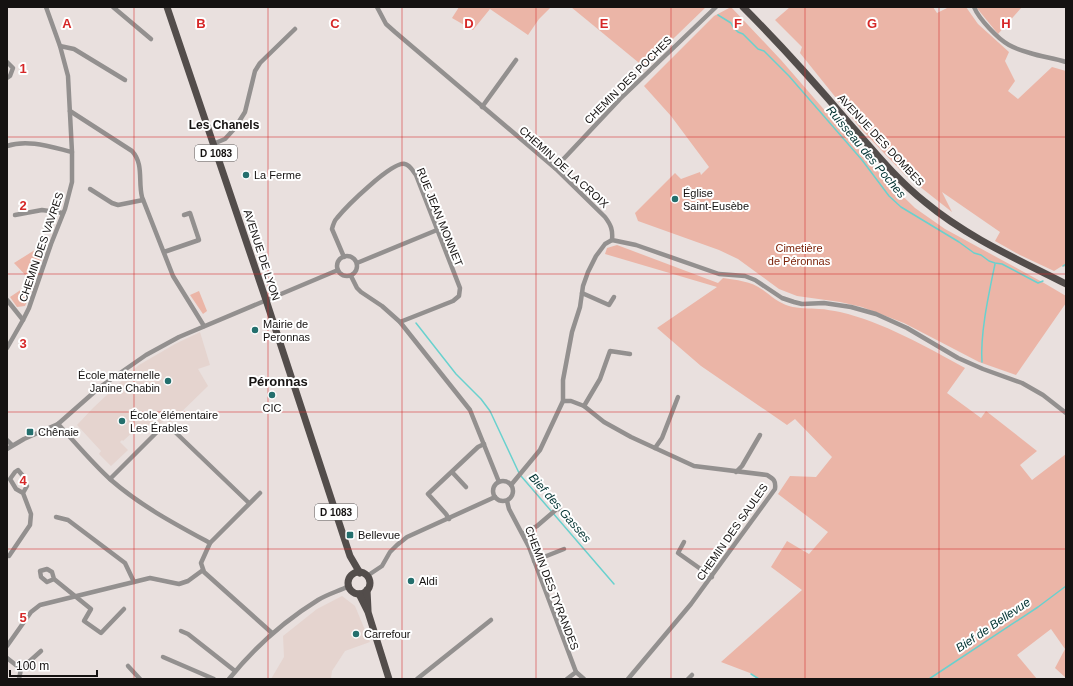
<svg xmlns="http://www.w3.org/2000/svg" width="1073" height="686" font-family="Helvetica,sans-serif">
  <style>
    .built { fill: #e5d4cf }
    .green { fill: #ebb5a7 }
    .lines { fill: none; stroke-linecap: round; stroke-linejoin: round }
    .stream { stroke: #69d1ce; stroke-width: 1.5 }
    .street { stroke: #93908f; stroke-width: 4.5 }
    .primary { stroke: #534d4b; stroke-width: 7 }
    .grid { fill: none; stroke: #d62828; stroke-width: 1; stroke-opacity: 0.55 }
    .poi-dot { fill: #246f6d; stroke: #fff; stroke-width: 1.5 }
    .labels { text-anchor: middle; stroke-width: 4; stroke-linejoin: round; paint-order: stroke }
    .shield { fill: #fff; stroke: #5b5958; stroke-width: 1 }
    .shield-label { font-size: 10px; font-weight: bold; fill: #151211 }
    .street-label { font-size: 11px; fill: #151211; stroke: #fff }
    .poi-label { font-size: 11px; fill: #151211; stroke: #fff; text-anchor: start }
    .park-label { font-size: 11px; fill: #7b230a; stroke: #fff }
    .neighbourhood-label { font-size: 12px; font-weight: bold; fill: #151211; stroke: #fff }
    .water-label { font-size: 12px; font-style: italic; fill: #003231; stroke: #fff }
    .quarter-label { font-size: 13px; font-weight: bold; fill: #151211; stroke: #fff }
    .grid-label { font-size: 13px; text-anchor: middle; font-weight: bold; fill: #d62828; stroke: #fff; stroke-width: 4; stroke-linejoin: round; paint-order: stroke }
  </style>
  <rect width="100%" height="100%" fill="#e9e0de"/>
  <g class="built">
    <path d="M 200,332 L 210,365 L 198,369 L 208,386 L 170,423 L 166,419 L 153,430 L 149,425 L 140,433 L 136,429 L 123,441 L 122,440 L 120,442 L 128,450 L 111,466 L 99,454 L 101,451 L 77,425 L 93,408 L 139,365 L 175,344 Z"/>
    <path d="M 342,596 L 355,606 L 370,642 L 345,651 L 332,671 L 331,679 L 271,679 L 284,657 L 283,636 L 317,609 Z"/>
  </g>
  <g class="green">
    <path d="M 459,7 L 551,7 L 539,19 L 528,35 L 490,9 L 473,30 L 452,18 Z"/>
    <path d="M 571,7 L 706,7 L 644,67 Z"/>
    <path d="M 731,7 L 781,60 L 880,174 L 915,208 L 945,229 L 1044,283 L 1066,296 L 1066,303 L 1016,375 L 979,362 L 904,323 L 862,307 L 840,302 L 797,296 L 779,289 L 738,259 L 719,250 L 638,221 L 635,213 L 675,173 L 681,179 L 700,172 L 701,175 L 709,167 L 671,116 L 644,86 L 714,16 Z"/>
    <path d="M 790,7 L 933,7 L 937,13 L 949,7 L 966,7 L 978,24 L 1009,52 L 1005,61 L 1015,81 L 1008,91 L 1018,99 L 1052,67 L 1066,71 L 1066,267 L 1062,266 L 1054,271 L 1020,255 L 995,241 L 1000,232 L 942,192 L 952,212 L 905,175 L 861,129 L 800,53 L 802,47 L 775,20 Z"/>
    <path d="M 976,7 L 1022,7 L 998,34 Z"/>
    <path d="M 46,243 L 33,287 L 25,306 L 17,307 L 10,297 L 28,285 L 30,280 L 14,263 Z"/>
    <path d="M 617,245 L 718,283 L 723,278 C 736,280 751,281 763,290 C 771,296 779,303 789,306 C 799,309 809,308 819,309 C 826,309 833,311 840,312 C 883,322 927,347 965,368 L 947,393 L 981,418 L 986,411 L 1037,451 L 1020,465 L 1032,480 L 1066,454 L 1066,678 L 1055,668 L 1065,649 L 1051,629 L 1017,655 L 1037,679 L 760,679 L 750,673 L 721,662 L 802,590 L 771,567 L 787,541 L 809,554 L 828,532 L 778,494 L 790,476 L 816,477 L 832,457 L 795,419 L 787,425 L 701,366 L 657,328 L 717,287 L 605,254 L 607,248 Z"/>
    <path d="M 199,291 L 207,311 L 203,314 L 190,295 Z"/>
  </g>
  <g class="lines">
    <g class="stream">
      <path d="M 718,15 L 731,23 L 733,27 L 738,32 L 743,34 L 758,49 L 764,51 L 789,76 L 862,160 L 889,196 L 901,207 L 959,242 L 974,253 L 981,255 L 989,261 L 995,263 L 1002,264 L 1038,283 L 1043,281"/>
      <path d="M 1063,266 L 1066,264"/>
      <path d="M 416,323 L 456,374 L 481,399 L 490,411 L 519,473"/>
      <path d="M 982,362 C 980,333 989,293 995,264"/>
      <path d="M 521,476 L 614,584"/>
      <path d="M 751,674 L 759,679"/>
      <path d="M 929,679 L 1038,607 L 1066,586"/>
    </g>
    <g class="street">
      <path d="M 113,7 L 151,39"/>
      <path d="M 377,7 L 386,24 L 395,32 L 555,168 L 605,217 C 611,225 613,230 612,240 L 636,245 L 719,274 L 745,276 L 755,280 L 782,298 L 794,302 L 802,304 L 824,303 L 851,307 L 876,314 L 907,328 L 958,358 L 983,369 L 1022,383 L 1043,395 L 1066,413"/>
      <path d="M 974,7 C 979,19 998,39 1009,45 C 1016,49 1023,51 1030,53 C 1042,57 1054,58 1066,62"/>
      <path d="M 60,46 L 74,49 L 125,80"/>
      <path d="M 7,62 L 13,68 L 10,76 L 7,78"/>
      <path d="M 482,107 L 516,60"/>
      <path d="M 70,111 L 132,151 C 144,164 138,181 142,197 L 173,276 L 204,326"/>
      <path d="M 213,144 L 225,139 L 235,128 L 245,112 L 255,71 L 260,63 L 295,29"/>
      <path d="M 7,146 C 28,139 51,147 72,152"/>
      <path d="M 555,168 L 620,99 L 716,7"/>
      <path d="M 90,189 L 112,203 L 118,205 L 143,200"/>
      <path d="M 15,215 L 42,210 L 63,213"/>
      <path d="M 164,252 L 199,240 L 190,213 L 184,215"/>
      <circle cx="347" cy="266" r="10"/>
      <path d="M 344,257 L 332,229 C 333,225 334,221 337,218 C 346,207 392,161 405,164 C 410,165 413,171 416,175 L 460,288 L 459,296 L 453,301 L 400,322"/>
      <path d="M 357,263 L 437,230"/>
      <path d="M 351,276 L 357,288 L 361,292 L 382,306 L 400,322 L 470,410 L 499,482"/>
      <path d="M 582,293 L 609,305 L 614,297"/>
      <path d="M 7,300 L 23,320"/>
      <path d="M 7,348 L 23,320 L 29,308 L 51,244 L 65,209 L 72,182 L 72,152 L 68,76 L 60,46 L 46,7"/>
      <path d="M 563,401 L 571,401 L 584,406 L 604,422 L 631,437 L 694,466 L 767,475 C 774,479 776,481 775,489 L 691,604 L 628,679"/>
      <path d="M 584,406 L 600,379 L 610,351 L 630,354"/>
      <path d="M 58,424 C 75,442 92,463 111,480 C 141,506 175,524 210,543 L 201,563 L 204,572 L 272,633"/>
      <path d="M 7,440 L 12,445"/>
      <path d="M 655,448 L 662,438 L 678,397"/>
      <path d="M 7,449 L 24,439 L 58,424 L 100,387 L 146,355 L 179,337 L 338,270"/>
      <path d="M 452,472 L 466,487"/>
      <path d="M 736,472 L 742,466 L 760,435"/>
      <path d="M 110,479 L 157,432 L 166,428 L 174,431 L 249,503"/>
      <circle cx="503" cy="491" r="10"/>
      <path d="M 511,485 L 540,450 L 563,401 L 563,380 L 572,332 L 580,307 L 583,286 L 588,272 L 596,256 L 605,244 L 612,240"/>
      <path d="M 507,501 L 509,509 L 529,547 L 576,672 L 567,679"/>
      <path d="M 56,517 L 68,520 L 125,563 L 134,582"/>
      <path d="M 449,519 L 446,514 L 428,494 L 478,447 L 484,444"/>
      <path d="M 523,534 L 537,526 L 558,508 L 565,514"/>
      <path d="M 684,542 L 678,553 L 712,577"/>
      <path d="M 210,543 L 260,493"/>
      <path d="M 9,556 L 30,525 L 31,514 L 23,493 L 27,486 L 23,476 L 18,470 L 15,472 L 10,479 L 16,489 L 23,493"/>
      <path d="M 534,561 L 564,549"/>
      <path d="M 367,576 L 382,566 L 390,552 L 397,545 L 407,537 L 495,497"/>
      <path d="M 54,579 L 47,582 L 41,577 L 40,571 L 47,569 L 52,572 L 54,579 L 91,609 L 84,621 L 101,633 L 124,609"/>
      <path d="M 181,631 L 188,634 L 235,671"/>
      <path d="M 7,646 L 31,612 L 40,605 L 150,578 L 179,584 L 188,581 L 203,570"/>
      <path d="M 163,657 L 214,679"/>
      <path d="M 7,658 L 21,669 L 41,651"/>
      <path d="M 128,666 L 140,679"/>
      <path d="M 576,672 L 584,679"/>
      <path d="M 19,679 L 21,669"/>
      <path d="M 229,679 C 254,648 284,621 318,600 C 328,594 339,591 349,586"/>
      <path d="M 417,679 L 491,620"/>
      <path d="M 688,679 L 692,675"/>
    </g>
    <g class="primary">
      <path d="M 167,7 L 266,300 L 350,556 L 360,573"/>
      <path d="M 743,7 C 780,44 815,83 849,123 C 873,150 896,179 925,202 C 967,237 1017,259 1066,284"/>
      <circle cx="359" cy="583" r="11"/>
      <path d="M 367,590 L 368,610"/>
      <path d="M 359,594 L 368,612 L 389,679"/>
    </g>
  </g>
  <path class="grid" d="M 134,7 L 134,679M 268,7 L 268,679M 402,7 L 402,679M 536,7 L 536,679M 671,7 L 671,679M 805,7 L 805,679M 939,7 L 939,679M 7,137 L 1066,137M 7,274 L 1066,274M 7,412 L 1066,412M 7,549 L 1066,549"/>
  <g class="poi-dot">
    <circle cx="246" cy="175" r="4"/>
    <circle cx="675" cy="199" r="4"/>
    <circle cx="255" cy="330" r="4"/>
    <circle cx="168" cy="381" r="4"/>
    <circle cx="272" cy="395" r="4"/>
    <circle cx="122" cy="421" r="4"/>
    <rect x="26" y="428" width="8" height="8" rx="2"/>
    <rect x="346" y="531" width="8" height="8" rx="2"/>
    <circle cx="411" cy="581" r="4"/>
    <circle cx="356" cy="634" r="4"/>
  </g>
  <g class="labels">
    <g class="shield">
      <rect x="195" y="145" width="42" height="16" rx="3"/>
      <rect x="315" y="504" width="42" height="16" rx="3"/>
    </g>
    <g class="shield-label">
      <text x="216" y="157">D 1083</text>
      <text x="336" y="516">D 1083</text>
    </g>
    <g class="street-label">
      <text transform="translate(628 80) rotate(-45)" y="4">CHEMIN DES POCHES</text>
      <text transform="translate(881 140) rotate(47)" y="4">AVENUE DES DOMBES</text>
      <text transform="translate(564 167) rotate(42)" y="4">CHEMIN DE LA CROIX</text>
      <text transform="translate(440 217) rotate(68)" y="4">RUE JEAN MONNET</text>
      <text transform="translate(41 247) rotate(-71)" y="4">CHEMIN DES VAVRES</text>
      <text transform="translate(262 255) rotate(72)" y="4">AVENUE DE LYON</text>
      <text transform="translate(732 532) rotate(-55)" y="4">CHEMIN DES SAULES</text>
      <text transform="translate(552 588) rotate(69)" y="4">CHEMIN DES TYRANDES</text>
    </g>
    <g class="poi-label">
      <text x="254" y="179">La Ferme</text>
      <text x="683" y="197">Église<tspan x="683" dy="13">Saint-Eusèbe</tspan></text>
      <text x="263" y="328">Mairie de<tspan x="263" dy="13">Peronnas</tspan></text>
      <text x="160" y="379" text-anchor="end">École maternelle<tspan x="160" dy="13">Janine Chabin</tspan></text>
      <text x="272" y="412" text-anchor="middle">CIC</text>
      <text x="130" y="419">École élémentaire<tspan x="130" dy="13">Les Érables</tspan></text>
      <text x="38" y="436">Chênaie</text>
      <text x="358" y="539">Bellevue</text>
      <text x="419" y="585">Aldi</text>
      <text x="364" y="638">Carrefour</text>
    </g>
    <g class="park-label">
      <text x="799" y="252">Cimetière<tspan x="799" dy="13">de Péronnas</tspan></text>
    </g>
    <g class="neighbourhood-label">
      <text x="224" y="129">Les Chanels</text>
    </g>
    <g class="water-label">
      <text transform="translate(866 152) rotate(50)" y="4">Ruisseau des Poches</text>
      <text transform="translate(560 508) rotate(49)" y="4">Bief des Gasses</text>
      <text transform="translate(993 625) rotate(-34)" y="4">Bief de Bellevue</text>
    </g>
    <g class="quarter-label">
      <text x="278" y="386">Péronnas</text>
    </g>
  </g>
  <g class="grid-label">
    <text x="67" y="28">A</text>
    <text x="201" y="28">B</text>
    <text x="335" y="28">C</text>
    <text x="469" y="28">D</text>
    <text x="604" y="28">E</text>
    <text x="738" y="28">F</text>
    <text x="872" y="28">G</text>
    <text x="1006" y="28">H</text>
    <text x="23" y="73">1</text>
    <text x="23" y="210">2</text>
    <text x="23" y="348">3</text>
    <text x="23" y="485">4</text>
    <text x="23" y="622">5</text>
  </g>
  <rect width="1073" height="686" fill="none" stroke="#151211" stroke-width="16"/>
  <path d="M10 670v6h87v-6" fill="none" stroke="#151211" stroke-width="2"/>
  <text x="16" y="670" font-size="12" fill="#151211" stroke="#ffffff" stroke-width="3" paint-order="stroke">100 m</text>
</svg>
